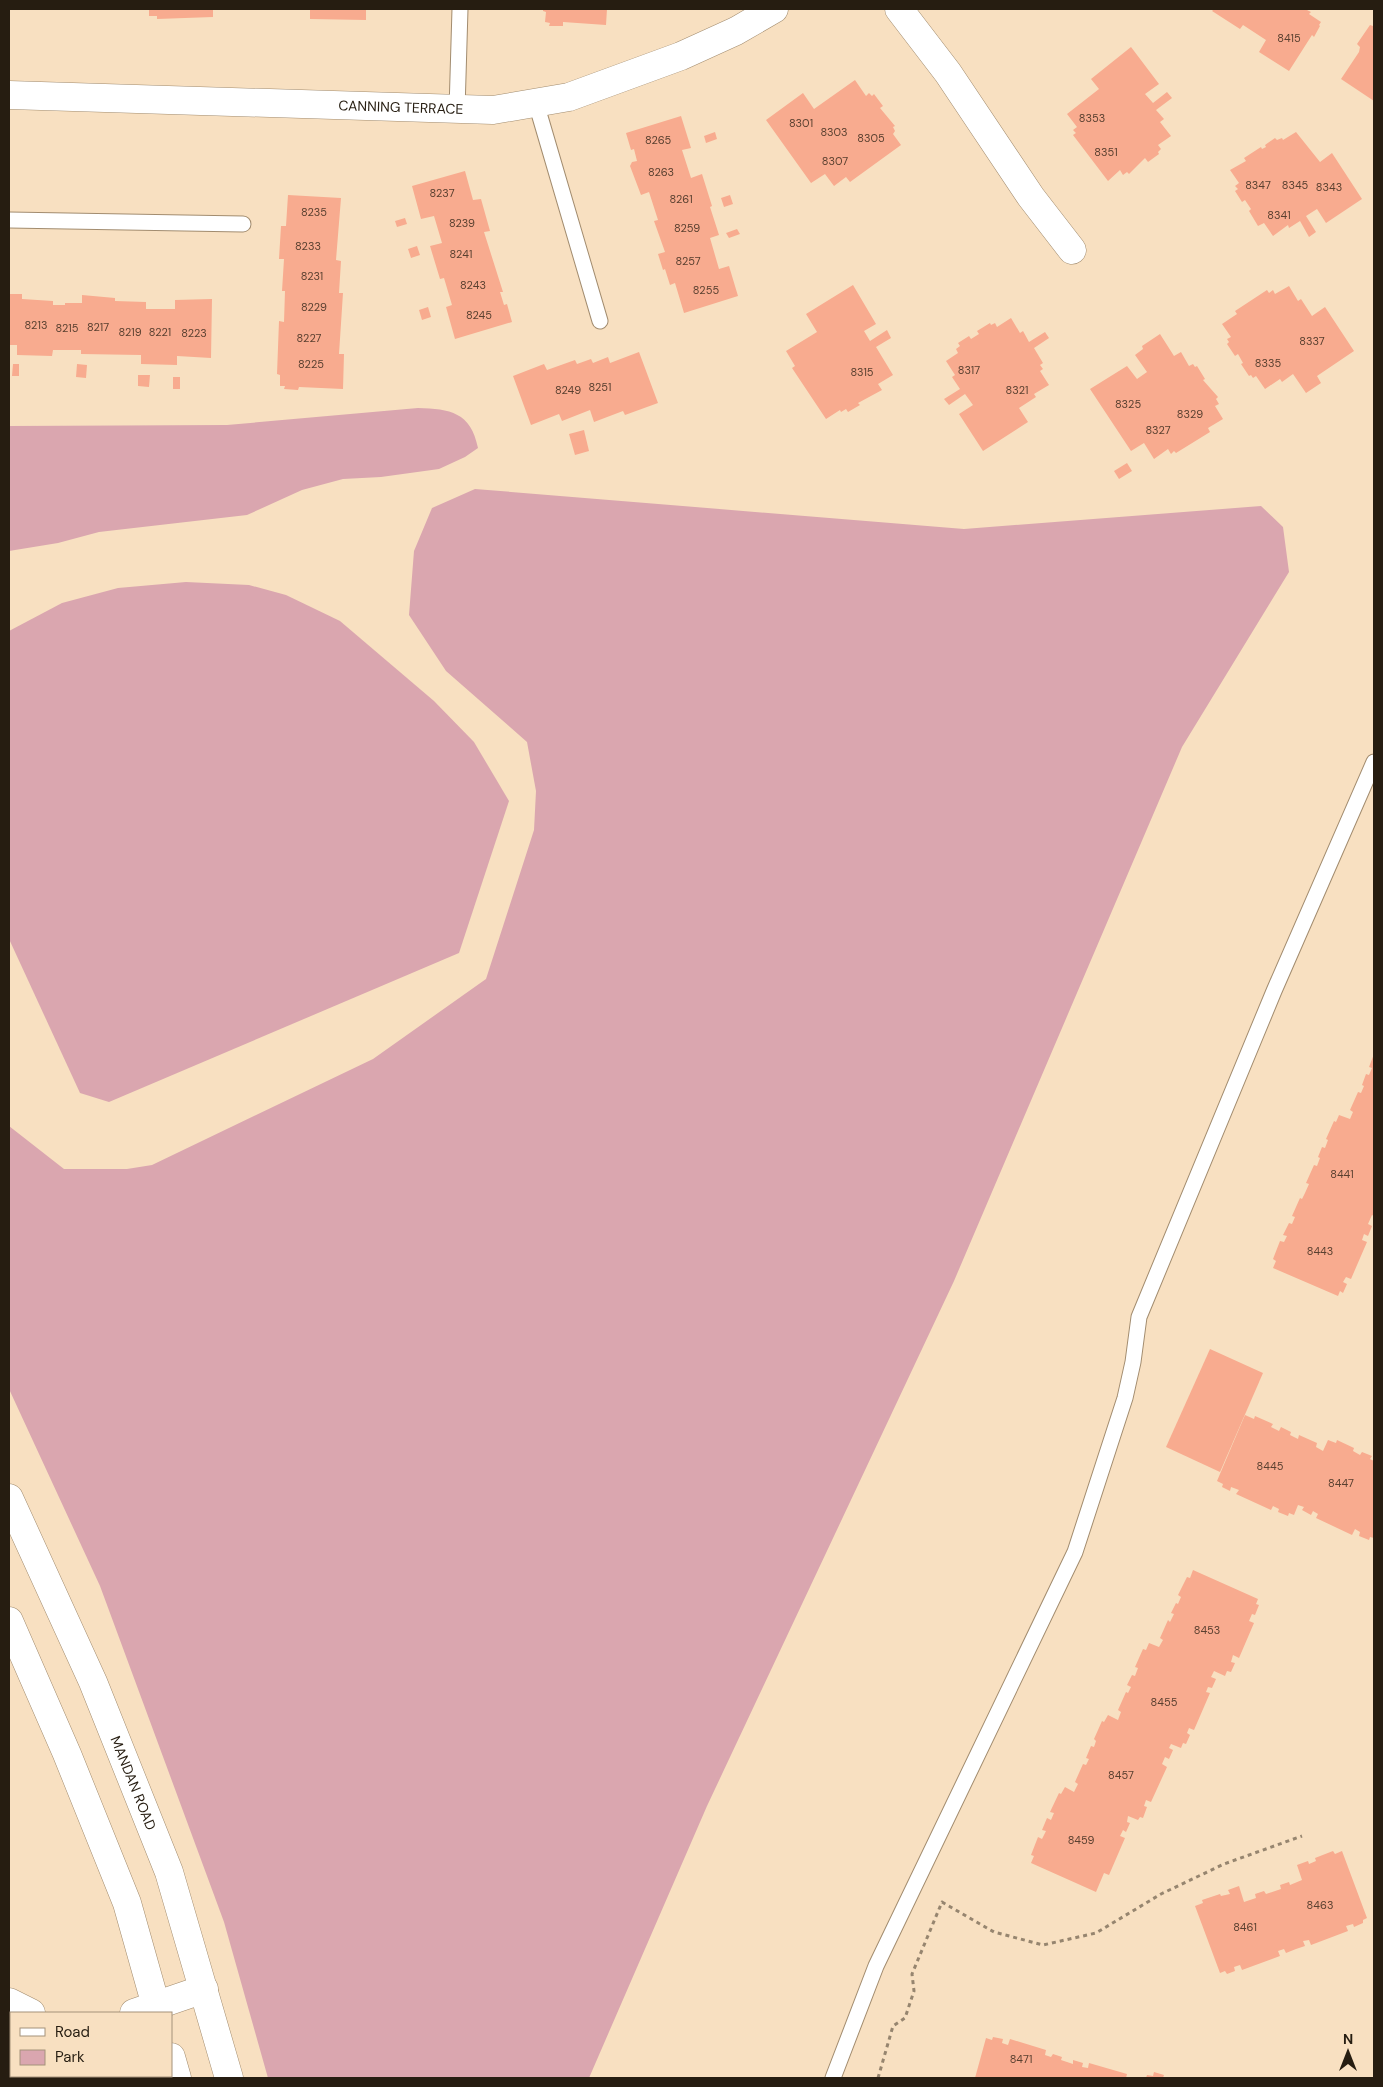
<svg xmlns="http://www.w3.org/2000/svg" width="1383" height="2087" font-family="'DM Sans',sans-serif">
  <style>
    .green { fill: #daa6af }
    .building { fill: #f8ab8f }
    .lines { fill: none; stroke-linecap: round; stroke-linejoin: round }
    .lane-casing { stroke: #a28c6f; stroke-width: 17 }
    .street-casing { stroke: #a28c6f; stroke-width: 29 }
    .path { stroke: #96856f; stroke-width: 3; stroke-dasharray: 4 4; stroke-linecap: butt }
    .lane { stroke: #fff; stroke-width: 15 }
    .street { stroke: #fff; stroke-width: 28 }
    .labels { text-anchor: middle; stroke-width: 4; stroke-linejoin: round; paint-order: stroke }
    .number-label { font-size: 11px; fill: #5a4030 }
    .street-label { font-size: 14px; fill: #261d11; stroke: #f8e0c1 }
  </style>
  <rect width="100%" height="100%" fill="#f8e0c1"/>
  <g class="green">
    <path d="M 418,408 C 450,409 471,412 478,448 L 465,457 L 439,469 L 381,477 L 343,479 L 302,490 L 247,515 L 99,532 L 58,543 L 9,551 L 9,426 L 227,425 Z"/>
    <path d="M 475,489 L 964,529 L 1261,506 L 1283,527 L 1289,572 L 1182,747 L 954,1281 L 707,1806 L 589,2078 L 268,2078 L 224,1922 L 100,1586 L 9,1389 L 9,1126 L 64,1169 L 127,1169 L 152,1165 L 373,1059 L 486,979 L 534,830 L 536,791 L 527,742 L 446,671 L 409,615 L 414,551 L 432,508 Z"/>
    <path d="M 186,582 L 249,585 L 286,595 L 340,621 L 434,701 L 474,742 L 509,801 L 459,953 L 109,1102 L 80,1093 L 9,939 L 9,631 L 62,603 L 118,588 Z"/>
  </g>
  <g class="building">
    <path d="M 149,9 L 213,9 L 213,17 L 157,19 L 157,16 L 149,16 Z"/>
    <path d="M 310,9 L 366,9 L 366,20 L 310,19 Z"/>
    <path d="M 543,9 L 607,9 L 606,25 L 563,22 L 563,26 L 549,26 L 550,23 L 545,22 L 546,12 L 543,11 Z"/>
    <path d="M 1214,9 L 1305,9 L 1311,12 L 1309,14 L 1321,22 L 1319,25 L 1320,26 L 1314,37 L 1312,35 L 1289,71 L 1259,52 L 1266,40 L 1243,25 L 1240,29 L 1212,11 Z"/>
    <path d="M 1374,23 L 1374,101 L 1341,79 L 1359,52 L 1360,47 L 1357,44 L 1370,25 L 1373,26 Z"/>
    <path d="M 1131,47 L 1159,84 L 1145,94 L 1153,103 L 1167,92 L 1172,98 L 1156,110 L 1164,119 L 1160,122 L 1171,136 L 1158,145 L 1161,149 L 1158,152 L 1159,154 L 1148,162 L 1145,158 L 1129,174 L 1127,172 L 1123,175 L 1120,170 L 1108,181 L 1073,135 L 1076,133 L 1073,130 L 1077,127 L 1067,114 L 1099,89 L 1091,79 Z"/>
    <path d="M 855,80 L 866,96 L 869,93 L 872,96 L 874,94 L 883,106 L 880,108 L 895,126 L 893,127 L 895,131 L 893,134 L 901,145 L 850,182 L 846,177 L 834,186 L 825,174 L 811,183 L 766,120 L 803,93 L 814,109 Z"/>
    <path d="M 681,116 L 691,148 L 682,150 L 691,178 L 702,174 L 712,206 L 710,207 L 719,235 L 710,238 L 719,269 L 729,266 L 738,296 L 684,313 L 675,283 L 670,285 L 665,269 L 663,270 L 658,254 L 665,252 L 654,221 L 658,220 L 649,192 L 641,195 L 630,166 L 632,162 L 637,161 L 634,149 L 631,150 L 626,133 Z"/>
    <path d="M 715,132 L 717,139 L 706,143 L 704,136 Z"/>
    <path d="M 1296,132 L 1320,162 L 1332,153 L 1362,199 L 1326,223 L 1317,209 L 1306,216 L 1316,232 L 1309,237 L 1300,221 L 1289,228 L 1288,225 L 1273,236 L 1264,223 L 1258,226 L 1249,211 L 1251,209 L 1245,200 L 1242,202 L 1235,191 L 1238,189 L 1235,186 L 1239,183 L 1230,170 L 1246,161 L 1244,158 L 1261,147 L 1262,149 L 1266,147 L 1265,145 L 1275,138 L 1277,140 L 1282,138 L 1283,140 Z"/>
    <path d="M 465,171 L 473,200 L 481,199 L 490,231 L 484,232 L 503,292 L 500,292 L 504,305 L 507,304 L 512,322 L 455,339 L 446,307 L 452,305 L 444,278 L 440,279 L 430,246 L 442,243 L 434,216 L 421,219 L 412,186 Z"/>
    <path d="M 288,195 L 341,198 L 336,260 L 341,261 L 339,293 L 343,293 L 339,354 L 344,354 L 343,389 L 299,387 L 298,390 L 284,389 L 285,386 L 280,386 L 280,375 L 277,374 L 279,321 L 284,322 L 285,291 L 282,291 L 284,259 L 279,259 L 281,226 L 286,226 Z"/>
    <path d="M 730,195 L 733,204 L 724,207 L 721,198 Z"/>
    <path d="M 405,218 L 407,224 L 397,227 L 395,221 Z"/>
    <path d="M 737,229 L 740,234 L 729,238 L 726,233 Z"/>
    <path d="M 417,246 L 420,255 L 411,258 L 408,249 Z"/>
    <path d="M 853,285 L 876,324 L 864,331 L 870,341 L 887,330 L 891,338 L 876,347 L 893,375 L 878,384 L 882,390 L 858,403 L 860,405 L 848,412 L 846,409 L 841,412 L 840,410 L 826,419 L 792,368 L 795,366 L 786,351 L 817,332 L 806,314 Z"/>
    <path d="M 1289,286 L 1298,301 L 1301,299 L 1312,316 L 1325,307 L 1354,351 L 1317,376 L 1321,383 L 1306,393 L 1293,374 L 1282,382 L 1280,379 L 1265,389 L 1256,376 L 1253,378 L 1251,375 L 1249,376 L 1241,364 L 1243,363 L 1238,354 L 1235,356 L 1227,344 L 1229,342 L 1227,339 L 1231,337 L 1222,324 L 1237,314 L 1235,311 L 1267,290 L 1269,293 L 1273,290 L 1275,294 Z"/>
    <path d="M 9,294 L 22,294 L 22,299 L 53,301 L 53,305 L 65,305 L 65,303 L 82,303 L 82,295 L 115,298 L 115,301 L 146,302 L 146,309 L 175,309 L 175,300 L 212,299 L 211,358 L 177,356 L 177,365 L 141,364 L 141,355 L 81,354 L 81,350 L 53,350 L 52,356 L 17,355 L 17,345 L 9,345 Z"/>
    <path d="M 428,307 L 431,317 L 422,320 L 419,310 Z"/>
    <path d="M 1011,318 L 1020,333 L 1023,331 L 1029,342 L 1045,332 L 1049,338 L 1034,348 L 1043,363 L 1040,365 L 1043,369 L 1040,371 L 1049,385 L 1034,394 L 1036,397 L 1019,408 L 1028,422 L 983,451 L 959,414 L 973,405 L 965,394 L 949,405 L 944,399 L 960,389 L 952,377 L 955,375 L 946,361 L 958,353 L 956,349 L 960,346 L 958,343 L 969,336 L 971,339 L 979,334 L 977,331 L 990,323 L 991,325 L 995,323 L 997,327 Z"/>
    <path d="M 1160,334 L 1174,356 L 1181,352 L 1189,366 L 1193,364 L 1195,367 L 1197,366 L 1205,379 L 1203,380 L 1218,397 L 1216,399 L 1219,404 L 1215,406 L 1223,419 L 1208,428 L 1210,432 L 1176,453 L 1174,451 L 1171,454 L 1168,449 L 1154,459 L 1144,443 L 1131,451 L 1090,389 L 1127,366 L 1137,379 L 1147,372 L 1135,355 L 1143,349 L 1142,346 Z"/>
    <path d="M 639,352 L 658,403 L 625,415 L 623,411 L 594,422 L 590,410 L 562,421 L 559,414 L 531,425 L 513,376 L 544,364 L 547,370 L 575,360 L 577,364 L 591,359 L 593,363 L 608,357 L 610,363 Z"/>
    <path d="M 13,364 L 19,364 L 19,376 L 12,376 Z"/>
    <path d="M 77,364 L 87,365 L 86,378 L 76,377 Z"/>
    <path d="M 138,375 L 150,375 L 149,387 L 138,386 Z"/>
    <rect x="173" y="377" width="7" height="12"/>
    <path d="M 584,430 L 589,451 L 575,455 L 569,434 Z"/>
    <path d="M 1127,463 L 1132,471 L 1119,479 L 1114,471 Z"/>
    <path d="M 1374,1054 L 1374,1216 L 1372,1215 L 1368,1224 L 1372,1226 L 1368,1236 L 1364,1234 L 1362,1240 L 1367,1242 L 1351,1279 L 1346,1277 L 1343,1282 L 1347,1284 L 1343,1293 L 1340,1291 L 1338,1296 L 1273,1268 L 1276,1261 L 1273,1259 L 1280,1241 L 1284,1242 L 1287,1236 L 1283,1235 L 1289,1223 L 1292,1224 L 1295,1217 L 1292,1216 L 1300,1198 L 1302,1199 L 1305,1193 L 1309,1184 L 1306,1183 L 1314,1165 L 1317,1166 L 1320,1158 L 1318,1157 L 1322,1147 L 1325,1148 L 1328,1140 L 1326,1139 L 1334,1121 L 1336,1122 L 1339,1115 L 1350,1119 L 1353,1112 L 1350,1110 L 1358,1092 L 1361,1093 L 1364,1086 L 1362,1085 L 1366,1074 L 1369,1075 L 1372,1068 L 1369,1067 Z"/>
    <path d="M 1210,1349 L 1263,1373 L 1220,1472 L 1166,1447 Z"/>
    <path d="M 1245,1415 L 1254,1419 L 1255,1416 L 1273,1424 L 1271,1427 L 1279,1431 L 1281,1427 L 1291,1432 L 1290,1435 L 1298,1439 L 1299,1435 L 1317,1443 L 1316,1447 L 1323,1451 L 1328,1440 L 1336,1443 L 1337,1440 L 1354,1448 L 1353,1451 L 1360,1455 L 1362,1452 L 1372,1456 L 1370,1459 L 1374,1461 L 1374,1538 L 1370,1537 L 1369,1540 L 1359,1536 L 1360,1532 L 1355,1529 L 1352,1535 L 1316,1518 L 1318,1514 L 1313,1511 L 1311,1515 L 1302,1510 L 1304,1507 L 1298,1505 L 1294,1515 L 1289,1513 L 1288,1516 L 1278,1512 L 1279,1509 L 1273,1506 L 1271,1510 L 1236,1494 L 1239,1490 L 1231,1487 L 1230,1491 L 1222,1487 L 1223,1484 L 1217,1481 Z"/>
    <path d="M 1193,1570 L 1258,1599 L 1256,1604 L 1259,1605 L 1255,1615 L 1252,1614 L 1249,1621 L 1254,1623 L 1239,1658 L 1233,1655 L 1231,1662 L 1235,1663 L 1231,1672 L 1227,1671 L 1225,1676 L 1214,1671 L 1211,1677 L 1216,1679 L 1212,1688 L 1208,1687 L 1206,1692 L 1210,1693 L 1194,1730 L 1189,1728 L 1187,1733 L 1190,1735 L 1186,1744 L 1183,1743 L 1181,1748 L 1171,1744 L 1169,1748 L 1173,1750 L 1169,1759 L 1165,1757 L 1162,1764 L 1167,1767 L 1151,1802 L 1146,1800 L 1144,1806 L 1147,1807 L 1143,1818 L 1140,1817 L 1138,1820 L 1128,1816 L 1127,1822 L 1130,1823 L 1126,1832 L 1123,1830 L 1120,1836 L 1125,1838 L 1109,1875 L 1104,1873 L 1096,1892 L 1031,1863 L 1034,1856 L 1031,1855 L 1038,1837 L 1042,1839 L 1046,1831 L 1042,1830 L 1047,1818 L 1051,1820 L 1054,1813 L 1050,1812 L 1059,1793 L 1061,1794 L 1065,1787 L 1074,1792 L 1078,1784 L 1075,1782 L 1083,1764 L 1086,1765 L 1089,1759 L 1086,1758 L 1091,1746 L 1094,1747 L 1096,1741 L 1094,1739 L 1102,1721 L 1104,1722 L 1108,1715 L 1118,1720 L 1121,1712 L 1118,1710 L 1126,1692 L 1128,1693 L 1131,1687 L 1127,1685 L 1132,1675 L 1135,1676 L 1138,1668 L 1135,1667 L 1143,1649 L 1146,1650 L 1149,1643 L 1159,1647 L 1163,1640 L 1160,1638 L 1168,1620 L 1170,1622 L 1174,1614 L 1171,1613 L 1176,1603 L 1178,1604 L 1181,1597 L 1178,1595 L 1187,1577 L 1190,1578 Z"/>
    <path d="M 1333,1851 L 1335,1854 L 1342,1851 L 1367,1918 L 1363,1920 L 1363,1923 L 1354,1927 L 1353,1924 L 1346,1926 L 1348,1931 L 1311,1945 L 1309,1940 L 1303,1941 L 1305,1946 L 1296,1949 L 1286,1953 L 1284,1949 L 1278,1951 L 1280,1956 L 1242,1970 L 1240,1965 L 1234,1967 L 1235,1971 L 1227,1974 L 1225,1971 L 1220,1973 L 1195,1906 L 1203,1903 L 1202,1900 L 1220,1894 L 1221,1896 L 1230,1894 L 1228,1890 L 1239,1886 L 1244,1902 L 1256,1898 L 1255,1894 L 1264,1891 L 1266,1894 L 1281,1889 L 1280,1885 L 1289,1882 L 1290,1885 L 1302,1880 L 1297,1865 L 1308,1861 L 1309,1864 L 1316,1861 L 1315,1858 Z"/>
    <path d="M 993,2037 L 1003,2039 L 1002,2043 L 1008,2045 L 1010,2039 L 1046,2050 L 1045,2055 L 1051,2057 L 1053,2054 L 1062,2057 L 1061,2060 L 1073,2064 L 1073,2060 L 1083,2063 L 1082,2067 L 1088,2068 L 1089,2063 L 1127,2074 L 1126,2078 L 975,2078 L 986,2038 L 992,2040 Z"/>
    <path d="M 1154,2072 L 1164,2075 L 1163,2078 L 1146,2078 L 1147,2075 L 1153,2076 Z"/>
  </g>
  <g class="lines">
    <defs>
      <g id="lane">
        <path d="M 536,103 L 600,321"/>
        <path d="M 457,110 L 460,9"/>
        <path d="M 9,220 L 243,224"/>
        <path d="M 833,2078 L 876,1966 L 1075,1552 L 1125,1398 L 1133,1362 L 1139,1317 L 1274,991 L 1374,762"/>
      </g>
      <g id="street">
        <path d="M 899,9 L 948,73 L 1031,197 L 1072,250"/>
        <path id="s1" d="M 9,95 L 493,110 L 569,97 L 681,56 L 736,31 L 774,9"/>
        <path id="s2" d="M 9,1498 L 93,1682 L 169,1872 L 229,2078"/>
        <path d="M 9,1621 L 67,1754 L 127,1903 L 158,2013"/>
        <path d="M 9,2002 L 31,2013"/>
        <path d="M 134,2013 L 204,1989"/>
        <path d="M 171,2057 L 177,2078"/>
      </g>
    </defs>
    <use href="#lane" class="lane-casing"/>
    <use href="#street" class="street-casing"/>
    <path class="path" d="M 878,2078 L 893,2026 L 905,2018 L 914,1991 L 912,1974 L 942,1902 L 994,1932 L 1043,1945 L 1096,1933 L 1161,1894 L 1224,1864 L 1302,1836"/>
    <use href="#lane" class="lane"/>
    <use href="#street" class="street"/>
  </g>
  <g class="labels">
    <g class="number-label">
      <text x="1289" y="42">8415</text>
      <text x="1092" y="122">8353</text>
      <text x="801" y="127">8301</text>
      <text x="834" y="136">8303</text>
      <text x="871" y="142">8305</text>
      <text x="658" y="144">8265</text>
      <text x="1106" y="156">8351</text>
      <text x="835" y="165">8307</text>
      <text x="661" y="176">8263</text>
      <text x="1258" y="189">8347</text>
      <text x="1295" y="189">8345</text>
      <text x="1329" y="191">8343</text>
      <text x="442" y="197">8237</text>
      <text x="681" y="203">8261</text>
      <text x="314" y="216">8235</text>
      <text x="1279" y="219">8341</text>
      <text x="462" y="227">8239</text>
      <text x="687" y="232">8259</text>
      <text x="308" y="250">8233</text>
      <text x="461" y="258">8241</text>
      <text x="688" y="265">8257</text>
      <text x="312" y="280">8231</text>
      <text x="473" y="289">8243</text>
      <text x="706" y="294">8255</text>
      <text x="314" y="311">8229</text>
      <text x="479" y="319">8245</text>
      <text x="36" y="329">8213</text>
      <text x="98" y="331">8217</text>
      <text x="67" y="332">8215</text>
      <text x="130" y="336">8219</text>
      <text x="160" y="336">8221</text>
      <text x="194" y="337">8223</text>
      <text x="309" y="342">8227</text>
      <text x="1312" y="345">8337</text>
      <text x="1268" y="367">8335</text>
      <text x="311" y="368">8225</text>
      <text x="969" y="374">8317</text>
      <text x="862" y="376">8315</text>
      <text x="600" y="391">8251</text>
      <text x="568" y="394">8249</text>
      <text x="1017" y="394">8321</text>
      <text x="1128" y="408">8325</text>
      <text x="1190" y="418">8329</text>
      <text x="1158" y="434">8327</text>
      <text x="1342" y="1178">8441</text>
      <text x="1320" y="1255">8443</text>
      <text x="1270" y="1470">8445</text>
      <text x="1341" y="1487">8447</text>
      <text x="1207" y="1634">8453</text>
      <text x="1164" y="1706">8455</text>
      <text x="1121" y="1779">8457</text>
      <text x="1081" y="1844">8459</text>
      <text x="1320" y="1909">8463</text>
      <text x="1245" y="1931">8461</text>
      <text x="1021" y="2063">8471</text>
    </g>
    <g class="street-label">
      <text dy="5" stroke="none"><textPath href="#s1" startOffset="392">CANNING TERRACE</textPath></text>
      <text dy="5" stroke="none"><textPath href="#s2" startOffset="311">MANDAN ROAD</textPath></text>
    </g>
  </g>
  <rect width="1383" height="2087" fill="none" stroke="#261d11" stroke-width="20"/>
  <rect x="10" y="2012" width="162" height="65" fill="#f8e0c1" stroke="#a4927b"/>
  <rect x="20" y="2028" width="25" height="8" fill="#ffffff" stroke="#a4927b"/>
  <text x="55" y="2037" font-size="15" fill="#261d11">Road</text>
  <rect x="20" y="2050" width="25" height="15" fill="#daa6af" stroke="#a4927b"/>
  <text x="55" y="2062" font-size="15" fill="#261d11">Park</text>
  <g transform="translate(1348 2052)" stroke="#f8e0c1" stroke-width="4" paint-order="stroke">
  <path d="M0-4L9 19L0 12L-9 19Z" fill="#261d11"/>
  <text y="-8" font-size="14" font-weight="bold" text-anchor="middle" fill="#261d11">N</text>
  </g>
</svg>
